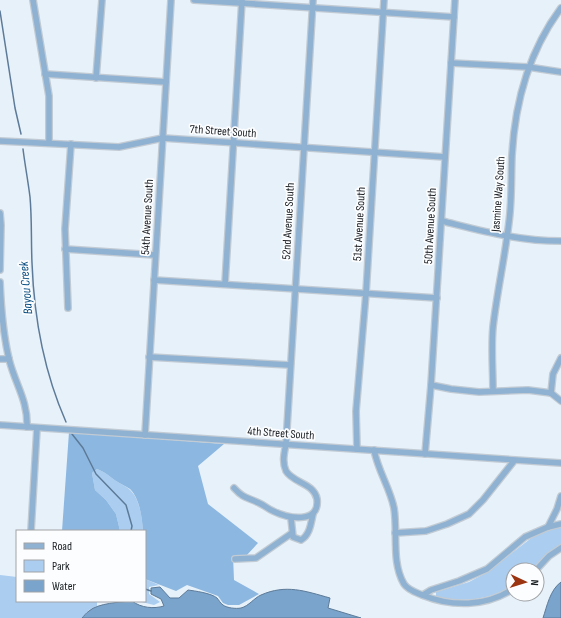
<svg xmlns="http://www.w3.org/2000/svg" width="561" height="618" font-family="'Sofia Sans Condensed',sans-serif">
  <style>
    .green { fill: #aacdf0 }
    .forest { fill: #8cb7e0 }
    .water { fill: #7aa4cc; stroke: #5d7b98 }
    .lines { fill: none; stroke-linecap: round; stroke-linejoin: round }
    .stream { stroke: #5d7b98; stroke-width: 1.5 }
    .minor-casing { stroke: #c2cbd3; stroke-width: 8 }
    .minor { stroke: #8fb1d2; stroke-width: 5.5 }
    .labels { text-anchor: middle; stroke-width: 3.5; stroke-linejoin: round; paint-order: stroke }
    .street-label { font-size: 12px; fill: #191c20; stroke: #fbfdff }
    .water-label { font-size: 13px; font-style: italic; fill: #084c7f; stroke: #fbfdff }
  </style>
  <rect width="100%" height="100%" fill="#e7f1fa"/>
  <g class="green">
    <path d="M 97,469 C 105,472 109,476 116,481 C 120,484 126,486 129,489 C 140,498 142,518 143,531 L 120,531 L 116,514 L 106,500 L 95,490 L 92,473 Z"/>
    <path d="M 561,527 L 561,545 L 546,555 L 532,570 L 513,570 L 513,586 C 485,601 467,602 436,597 L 436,592 L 469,582 L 486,573 L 534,536 L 549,529 Z"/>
    <path d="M 0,575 L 17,577 L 17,601 L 97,601 L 97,606 L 89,610 L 82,618 L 0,618 Z"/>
    <path d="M 145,579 L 159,585 L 149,587 L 149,594 L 160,602 L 154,605 L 138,601 L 145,601 Z"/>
  </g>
  <path class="forest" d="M 69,432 L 224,444 L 198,466 L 208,504 L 258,543 L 246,556 L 233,556 L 234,580 L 259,594 L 239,605 L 228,605 L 223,603 L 218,596 L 187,585 L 176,591 L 145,579 L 145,531 L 143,531 C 142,518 140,499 130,489 C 126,486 120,484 116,481 C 109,476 105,472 97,469 L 92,473 L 95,490 L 106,500 L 116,514 L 120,531 L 62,531 Z"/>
  <g class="water">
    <path d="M 561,582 L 561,618 L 543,618 C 547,606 550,590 561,582 Z"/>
    <path d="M 160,587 L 170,598 L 179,598 L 188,590 C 195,591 211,593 217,598 C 219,600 220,603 223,605 C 227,608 236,609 241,608 C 249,606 254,598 261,595 C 286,584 305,591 330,598 L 328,608 L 361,618 L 82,618 C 84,616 86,613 89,611 C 98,603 121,602 132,601 C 141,608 154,609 164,606 L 161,599 L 151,594 L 151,588 Z"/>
  </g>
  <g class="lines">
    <g class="stream">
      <path d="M 0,11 L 15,108 L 21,134"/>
      <path d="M 23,149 C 25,165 28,181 30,197 C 32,219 31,241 32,263 C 34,318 44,372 66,422"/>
      <path d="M 72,434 L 83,448 L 96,474 L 126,505 L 132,526 L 131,531"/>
      <path d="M 145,589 L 151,591"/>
    </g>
    <defs>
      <g id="minor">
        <path d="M 33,0 L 49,96 L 49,143"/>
        <path d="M 194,0 L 454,17"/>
        <path d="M 451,63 L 528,67 L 561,72"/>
        <path d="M 45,74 L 166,82"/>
        <path d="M 96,78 L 102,0"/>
        <path d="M 0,141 L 119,147 L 163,138 L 445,157"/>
        <path d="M 0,213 L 1,225 L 0,270"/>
        <path d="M 442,221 C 483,231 518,241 561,241"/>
        <path d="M 65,249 L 155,255"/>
        <path d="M 154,280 L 437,298"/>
        <path d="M 0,282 C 1,307 3,334 9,359 C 15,384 28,400 27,427"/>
        <path d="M 225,284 L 242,0"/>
        <path d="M 68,308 L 65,229 L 71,144"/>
        <path d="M 149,357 L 290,365"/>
        <path d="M 0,359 L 9,359"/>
        <path d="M 431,385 L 451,389 L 479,392 L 528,390 L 551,393"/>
        <path d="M 493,391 C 493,370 491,348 493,327 C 497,292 505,257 509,222 C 512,200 511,177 512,155 C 515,102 529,51 561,8"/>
        <path d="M 551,393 L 553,374 L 561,358"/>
        <path d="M 551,393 L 561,401"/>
        <path d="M 0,425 L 561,463"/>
        <path d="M 145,435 L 171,0"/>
        <path d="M 357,449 L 356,411 L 366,293 L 384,0"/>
        <path d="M 374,450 C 378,471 390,488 394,508 C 398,532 391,562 404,584 C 408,590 415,592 422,595 C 452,607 485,607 513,589"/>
        <path d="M 425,454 L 431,385 L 455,0"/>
        <path d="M 234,488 C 244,499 247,497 259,503 C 264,505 268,509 273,511 C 287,518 320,525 317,499 C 314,483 293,483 286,471 C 282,462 284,454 286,444 L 313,0"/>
        <path d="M 291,518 L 293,537 L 301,540 C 310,535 311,523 313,514"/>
        <path d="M 548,527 L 557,509 L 561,496"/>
        <path d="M 31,531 L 37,428"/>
        <path d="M 395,533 L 426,531 L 447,524 L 469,514 L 483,500 L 514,461"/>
        <path d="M 235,559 L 256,558 L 292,533"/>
        <path d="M 536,570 L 549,556 L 561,548"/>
        <path d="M 423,595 L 431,590 L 459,581 L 487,569 L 525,537 L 548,527 L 561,524"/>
      </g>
    </defs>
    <use href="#minor" class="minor-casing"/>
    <use href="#minor" class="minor"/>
  </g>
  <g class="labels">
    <g class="street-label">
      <text transform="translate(223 131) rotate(4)" y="4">7th Street South</text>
      <text transform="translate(498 194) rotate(-86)" y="4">Jasmine Way South</text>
      <text transform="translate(147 217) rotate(-87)" y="4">54th Avenue South</text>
      <text transform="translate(288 221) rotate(-87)" y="4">52nd Avenue South</text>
      <text transform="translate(359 224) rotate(-87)" y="4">51st Avenue South</text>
      <text transform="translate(430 226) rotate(-87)" y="4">50th Avenue South</text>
      <text transform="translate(281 433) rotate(4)" y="4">4th Street South</text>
    </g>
    <g class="water-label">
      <text transform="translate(25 288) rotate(-95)" y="5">Bayou Creek</text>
    </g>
  </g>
  <rect x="16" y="530" width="130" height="72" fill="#fbfdff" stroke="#a1a3a6"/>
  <rect x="24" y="543" width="20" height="6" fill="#8fb1d2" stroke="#a1a3a6"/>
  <text x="52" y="550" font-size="12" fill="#191c20">Road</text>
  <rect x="24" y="560" width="20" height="12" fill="#aacdf0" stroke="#a1a3a6"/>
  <text x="52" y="570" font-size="12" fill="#191c20">Park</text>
  <rect x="24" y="580" width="20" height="12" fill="#7aa4cc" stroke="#a1a3a6"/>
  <text x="52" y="590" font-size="12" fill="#191c20">Water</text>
  <g transform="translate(525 582) rotate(94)"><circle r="19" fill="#fbfdff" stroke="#a1a3a6"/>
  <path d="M0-3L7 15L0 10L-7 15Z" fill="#9b3411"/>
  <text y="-6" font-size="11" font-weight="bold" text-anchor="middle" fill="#191c20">N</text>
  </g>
</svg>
